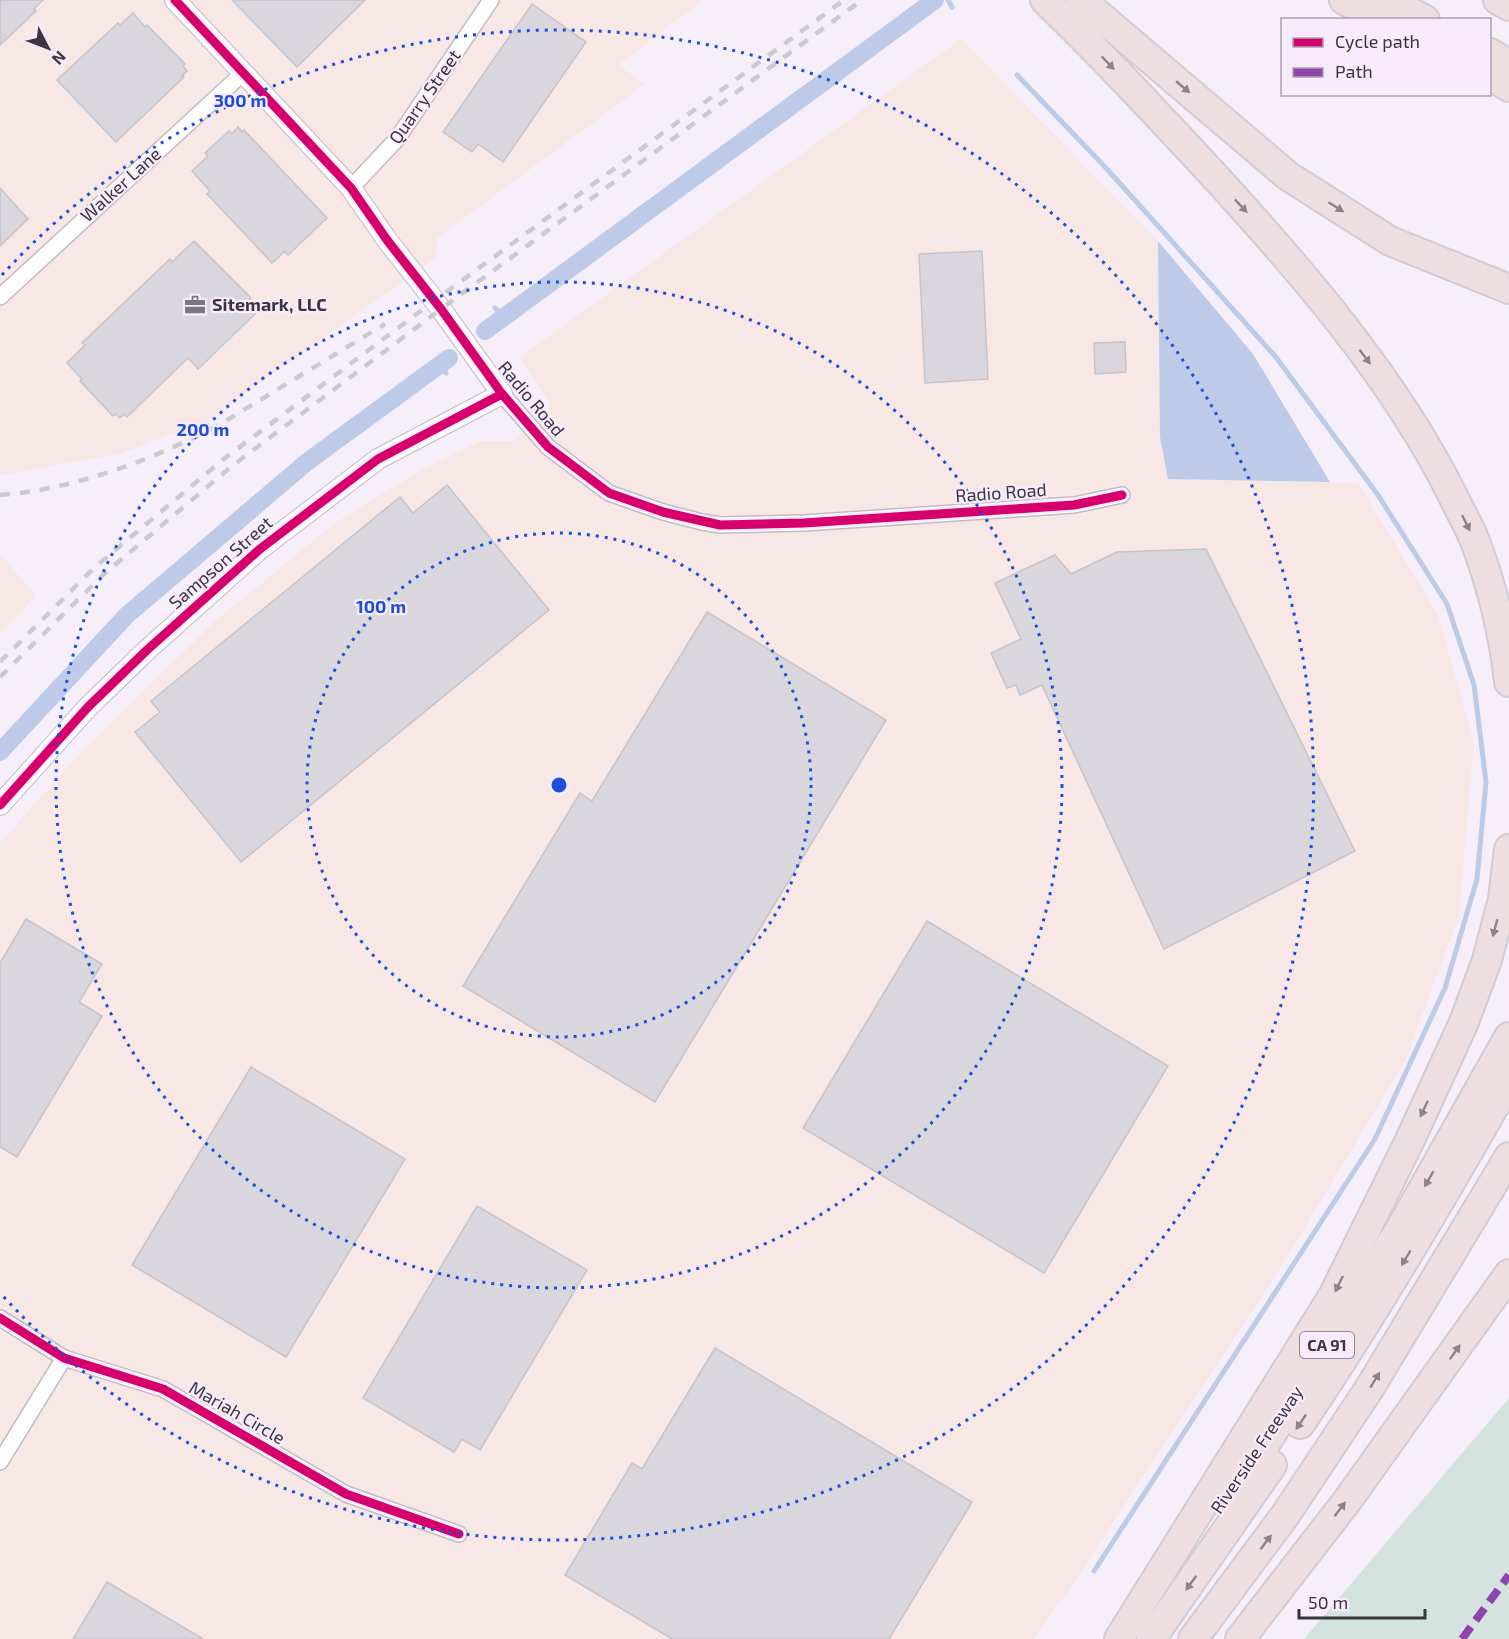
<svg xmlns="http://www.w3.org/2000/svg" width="1509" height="1639" font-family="'Exo 2',sans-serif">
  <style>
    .industrial { fill: #f7e7e5 }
    .green { fill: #d5e3de }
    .water { fill: #bdcae8 }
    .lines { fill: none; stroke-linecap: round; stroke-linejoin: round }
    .stream { stroke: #bdcae8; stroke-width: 5 }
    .canal { stroke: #bdcae8; stroke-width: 18 }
    .building { fill: #d9d6de; stroke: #c6c4cb; stroke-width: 1.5 }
    .minor-casing { stroke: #c1bcc4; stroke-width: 18 }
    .tertiary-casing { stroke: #c1bcc4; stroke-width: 22 }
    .motorway-casing { stroke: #d1cdd2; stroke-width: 32 }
    .minor { stroke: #fefdfe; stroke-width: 15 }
    .tertiary { stroke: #fefdfe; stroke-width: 20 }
    .motorway { stroke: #eedfe2; stroke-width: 28 }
    .rail { stroke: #cccace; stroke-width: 4.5; stroke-dasharray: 10 10; stroke-linecap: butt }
    .quiet { stroke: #8e44ad; stroke-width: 8; stroke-dasharray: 15 8; stroke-linecap: butt }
    .cycleway-casing { stroke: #f8ebfd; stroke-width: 13 }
    .cycleway { stroke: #d6006c; stroke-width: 9 }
    .oneway { fill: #8c8287 }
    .ring { fill: none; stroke: #1d4ed8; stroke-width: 3; stroke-dasharray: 3 6 }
    .labels { text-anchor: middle; stroke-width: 4.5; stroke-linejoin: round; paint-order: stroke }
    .shield { fill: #f8ebfd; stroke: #746c77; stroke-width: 1.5 }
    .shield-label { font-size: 16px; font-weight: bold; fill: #3b363d }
    .street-label { font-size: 18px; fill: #3b363d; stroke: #f8ebfd }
    .poi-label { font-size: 18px; font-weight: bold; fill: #3b363d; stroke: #f8ebfd; text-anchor: start }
    .centre { fill: #1d4ed8; stroke: #f8ebfd; stroke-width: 3 }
    .ring-label { font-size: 18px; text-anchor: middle; font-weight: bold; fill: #1d4ed8; stroke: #f8ebfd; stroke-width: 4.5; stroke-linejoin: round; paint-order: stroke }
  </style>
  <rect width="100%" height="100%" fill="#f6eff9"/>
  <g class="industrial">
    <path d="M 0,0 L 703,0 L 618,65 L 645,84 L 437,238 L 436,258 L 206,421 L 119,454 L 0,475 Z"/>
    <path d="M 961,39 L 1158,241 L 1160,437 L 1168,479 L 1358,483 L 1437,613 L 1474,741 L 1459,915 L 1405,1061 L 1279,1270 L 1068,1591 L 1033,1639 L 0,1639 L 0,843 L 81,752 L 212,624 L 335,523 L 421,470 L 481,441 L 513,441 L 551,406 L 520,357 Z"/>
    <path d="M 0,554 L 36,596 L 0,633 Z"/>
  </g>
  <path class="green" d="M 1509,1398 L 1509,1639 L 1304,1639 Z"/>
  <path class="water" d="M 1158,241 L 1253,354 L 1330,482 L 1168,479 L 1160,437 Z"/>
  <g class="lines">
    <g class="stream">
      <path d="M 948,0 L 952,7"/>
      <path d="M 1017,75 L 1106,168 L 1275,356 L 1378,495 L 1447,604 L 1474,685 L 1486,782 L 1477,879 L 1445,988 L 1375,1139 L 1094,1571"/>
      <path d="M 495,308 L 500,313"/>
      <path d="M 441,364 L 446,373"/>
    </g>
    <g class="canal">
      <path d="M 485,331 L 935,0"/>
      <path d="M 0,752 L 127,615 L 307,462 L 449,358"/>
    </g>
  </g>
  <g class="building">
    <path d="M 0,0 L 43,0 L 34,9 L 36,11 L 0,45 Z"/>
    <path d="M 232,0 L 365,0 L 297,67 Z"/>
    <path d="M 532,4 L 586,42 L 503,162 L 478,144 L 472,152 L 443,132 Z"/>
    <path d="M 133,13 L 145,27 L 147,25 L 185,64 L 183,66 L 187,71 L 182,76 L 184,77 L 116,142 L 57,80 L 118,23 L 120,25 Z"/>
    <path d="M 238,127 L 242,132 L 244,130 L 327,218 L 288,255 L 284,252 L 272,263 L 207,194 L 210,191 L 192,171 L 208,156 L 205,153 L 229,131 L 232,134 Z"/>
    <path d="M 0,188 L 28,219 L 0,246 Z"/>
    <path d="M 194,241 L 251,298 L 247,302 L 257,312 L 198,369 L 188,358 L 127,417 L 124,414 L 120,418 L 116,414 L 113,416 L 80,381 L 82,379 L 67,363 L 85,345 L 82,343 L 170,259 L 172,262 Z"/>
    <path d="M 982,251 L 988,379 L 925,383 L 919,254 Z"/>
    <path d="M 1125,342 L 1126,372 L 1095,374 L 1094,343 Z"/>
    <path d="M 447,485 L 549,610 L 241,862 L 135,732 L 160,712 L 151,701 L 400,497 L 413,513 Z"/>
    <path d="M 1206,549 L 1355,851 L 1164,949 L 1042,685 L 1020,695 L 1016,685 L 1007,688 L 991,653 L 1021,639 L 995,583 L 1055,555 L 1071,574 L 1117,552 Z"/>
    <path d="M 707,612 L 886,720 L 655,1102 L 463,986 L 580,793 L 592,801 Z"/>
    <path d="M 26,919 L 102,964 L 79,1002 L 102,1016 L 17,1157 L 0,1147 L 0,963 Z"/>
    <path d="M 927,921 L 1168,1066 L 1044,1273 L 803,1128 Z"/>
    <path d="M 251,1067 L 405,1159 L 286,1357 L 132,1265 Z"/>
    <path d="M 477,1206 L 587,1270 L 480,1450 L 462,1439 L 454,1452 L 363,1398 Z"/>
    <path d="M 715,1348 L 972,1502 L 889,1639 L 672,1639 L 565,1575 L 632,1463 L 642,1469 Z"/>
    <path d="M 107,1582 L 203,1639 L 73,1639 Z"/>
  </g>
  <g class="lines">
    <defs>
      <g id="minor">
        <path d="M 351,188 L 397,139 L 491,0"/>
        <path d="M 0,297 L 243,73"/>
        <path d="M 502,394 L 548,447 L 609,493 L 663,512 L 702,522 L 720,525 L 804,523 L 1074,505 L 1122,495"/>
        <path d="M 0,1318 L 64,1358 L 163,1389 L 346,1494 L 459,1534"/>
        <path d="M 0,1462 L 64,1358"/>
      </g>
      <path id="tertiary" d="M 0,805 L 88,707 L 147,650 L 260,549 L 378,459 L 502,394 L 441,309 L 387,240 L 351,188 L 175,0"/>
      <g id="motorway">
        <path d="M 1045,0 C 1102,55 1155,112 1209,170 C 1298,267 1394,377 1453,496 C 1460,511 1469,526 1475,541 C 1492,586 1504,635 1509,682"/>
        <path d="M 1081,0 L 1288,176 L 1390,241 L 1509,289"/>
        <path d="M 1344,0 L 1381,20"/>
        <path d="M 1389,0 L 1425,20"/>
        <path d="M 1498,0 L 1509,6"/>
        <path d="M 1490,53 L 1509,64"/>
        <path d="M 1490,76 L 1509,87"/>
        <path d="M 1300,1424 C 1375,1313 1443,1197 1509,1080"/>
        <path d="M 1239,1480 L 1264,1446 L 1401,1228 L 1509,1037"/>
        <path d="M 1119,1639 L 1333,1296 L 1410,1140 L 1464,1022 L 1487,960 L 1503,899 L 1509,849"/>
        <path d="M 1151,1639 L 1272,1465"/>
        <path d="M 1193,1639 L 1286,1514 L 1369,1389 L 1509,1157"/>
        <path d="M 1240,1639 L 1347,1501 L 1509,1274"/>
      </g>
    </defs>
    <use href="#minor" class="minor-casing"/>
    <use href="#tertiary" class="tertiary-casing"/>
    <use href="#motorway" class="motorway-casing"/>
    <use href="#minor" class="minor"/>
    <use href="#tertiary" class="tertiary"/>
    <use href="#motorway" class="motorway"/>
    <g class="rail">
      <path d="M 0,495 C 76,489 152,460 219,425 L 385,324"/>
      <path d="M 0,662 L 95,567 L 225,458 L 434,301 L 844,0"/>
      <path d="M 0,677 L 103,575 L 232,466 L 441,309 L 862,0"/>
    </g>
    <path class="quiet" d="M 1462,1639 L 1509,1575"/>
    <defs>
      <g id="cycleway">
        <path d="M 175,0 L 351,188 L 387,240 L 441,309 L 502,394 L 548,447 L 609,493 L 663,512 L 720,525 L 804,523 L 1074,505 L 1122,495"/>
        <path d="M 0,805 L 88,707 L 147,650 L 260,549 L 378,459 L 502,394"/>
        <path d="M 0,1318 L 64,1358 L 163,1389 L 346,1494 L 459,1534"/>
      </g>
    </defs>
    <use href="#cycleway" class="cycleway-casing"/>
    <use href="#cycleway" class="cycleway"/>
  </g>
  <defs><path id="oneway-solid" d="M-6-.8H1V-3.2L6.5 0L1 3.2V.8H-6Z" transform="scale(1.5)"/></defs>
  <g class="oneway">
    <use href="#oneway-solid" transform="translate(1108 63) rotate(46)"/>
    <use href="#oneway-solid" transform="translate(1183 87) rotate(40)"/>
    <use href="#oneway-solid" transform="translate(1241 206) rotate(47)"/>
    <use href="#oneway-solid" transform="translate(1336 207) rotate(32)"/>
    <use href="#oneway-solid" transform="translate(1365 357) rotate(53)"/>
    <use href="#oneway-solid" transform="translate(1466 523) rotate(64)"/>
    <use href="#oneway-solid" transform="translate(1495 928) rotate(105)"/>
    <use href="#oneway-solid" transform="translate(1424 1109) rotate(115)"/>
    <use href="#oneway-solid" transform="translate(1429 1179) rotate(120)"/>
    <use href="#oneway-solid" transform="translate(1406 1258) rotate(121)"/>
    <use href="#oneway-solid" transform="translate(1339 1284) rotate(116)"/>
    <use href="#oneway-solid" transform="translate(1455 1352) rotate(-55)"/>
    <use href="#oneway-solid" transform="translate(1375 1380) rotate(-59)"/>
    <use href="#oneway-solid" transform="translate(1301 1422) rotate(124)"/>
    <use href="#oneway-solid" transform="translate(1340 1509) rotate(-53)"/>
    <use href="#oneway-solid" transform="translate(1266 1542) rotate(-53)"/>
    <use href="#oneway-solid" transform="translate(1191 1583) rotate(126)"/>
  </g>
  <g class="ring">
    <circle cx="559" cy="785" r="252"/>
    <circle cx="559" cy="785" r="503"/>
    <path d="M2 275A755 755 0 1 1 2 1295"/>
  </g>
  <defs>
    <symbol id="office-bare" viewBox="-9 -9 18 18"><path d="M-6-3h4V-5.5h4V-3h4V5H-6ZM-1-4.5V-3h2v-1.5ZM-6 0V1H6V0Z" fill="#7c777f" stroke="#f8ebfd" stroke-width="2.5" paint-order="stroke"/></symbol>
  </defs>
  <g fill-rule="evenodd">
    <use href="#office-bare" x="180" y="290" width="30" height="30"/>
  </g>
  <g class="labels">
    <rect class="shield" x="1300" y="1332" width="54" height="26" rx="4.5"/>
    <g class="shield-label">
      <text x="1327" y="1351">CA 91</text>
    </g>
    <g class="street-label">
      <text transform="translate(425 97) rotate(-55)" y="6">Quarry Street</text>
      <text transform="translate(121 185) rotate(-42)" y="6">Walker Lane</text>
      <text transform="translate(531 399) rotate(50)" y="6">Radio Road</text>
      <text transform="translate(1001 493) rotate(-4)" y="6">Radio Road</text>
      <text transform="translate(221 563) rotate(-41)" y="6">Sampson Street</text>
      <text transform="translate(237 1413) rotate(30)" y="6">Mariah Circle</text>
      <text transform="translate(1257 1450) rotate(-56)" y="6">Riverside Freeway</text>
    </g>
    <g class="poi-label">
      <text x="212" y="311">Sitemark, LLC</text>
    </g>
  </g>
  <circle cx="559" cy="785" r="9" class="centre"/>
  <g class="ring-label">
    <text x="240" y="107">300 m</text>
    <text x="203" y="436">200 m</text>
    <text x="381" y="613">100 m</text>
  </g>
  <rect x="1281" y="18" width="210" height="78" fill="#f8ebfd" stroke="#aca3b0" stroke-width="1.5"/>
  <rect x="1293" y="38" width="30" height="9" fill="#d6006c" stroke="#aca3b0" stroke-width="1.5"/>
  <text x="1335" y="48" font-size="18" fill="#3b363d">Cycle path</text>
  <rect x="1293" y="68" width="30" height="9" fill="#8e44ad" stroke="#aca3b0" stroke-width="1.5"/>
  <text x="1335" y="78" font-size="18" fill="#3b363d">Path</text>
  <g transform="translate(48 48) rotate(132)" stroke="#f8ebfd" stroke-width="4.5" paint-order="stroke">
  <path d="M0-4.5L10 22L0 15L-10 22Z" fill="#3b363d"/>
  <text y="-9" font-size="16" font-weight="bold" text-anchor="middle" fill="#3b363d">N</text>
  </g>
  <path d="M1299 1609v9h126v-9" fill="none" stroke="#3b363d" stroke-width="3"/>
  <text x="1308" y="1609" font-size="18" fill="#3b363d" stroke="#f8ebfd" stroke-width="4.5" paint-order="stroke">50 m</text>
</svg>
